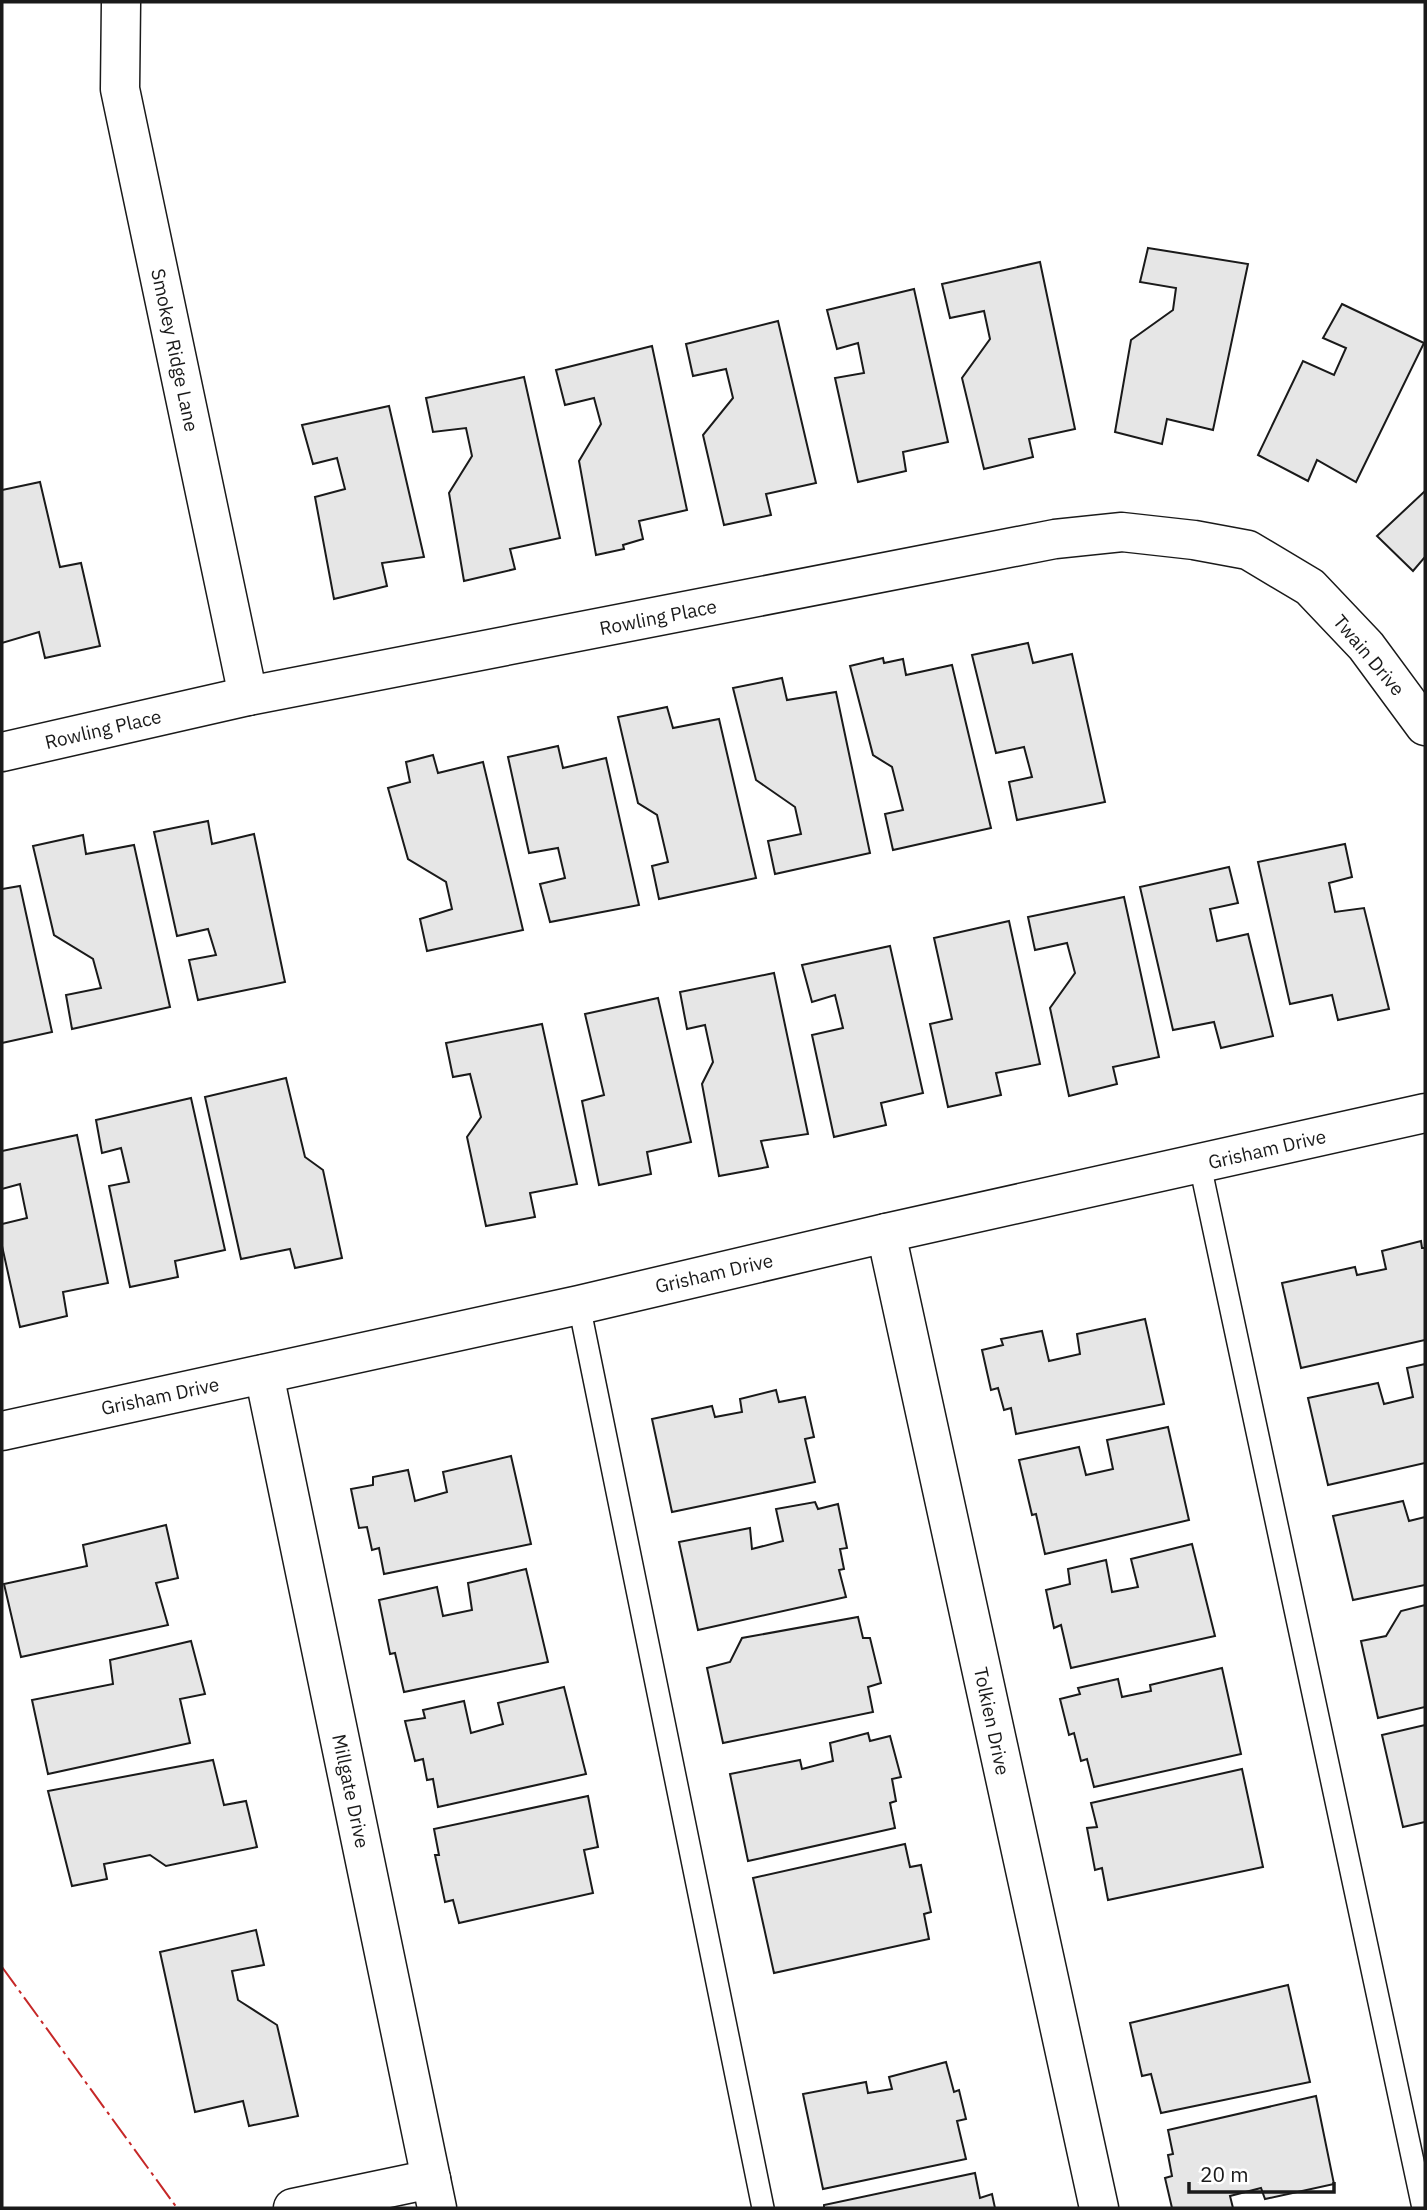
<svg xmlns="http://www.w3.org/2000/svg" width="1427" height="2210" font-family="'IBM Plex Sans',sans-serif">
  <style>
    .building { fill: #e6e6e6; stroke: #1a1a1a; stroke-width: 2 }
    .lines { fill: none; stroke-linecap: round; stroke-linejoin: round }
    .service-casing { stroke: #1a1a1a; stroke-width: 24 }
    .minor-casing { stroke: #1a1a1a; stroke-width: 41 }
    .service { stroke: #fff; stroke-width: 21 }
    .minor { stroke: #fff; stroke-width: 38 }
    .power { stroke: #c62828; stroke-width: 2; stroke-dasharray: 24 5 3.5 5; stroke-linecap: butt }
    .labels { text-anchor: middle; stroke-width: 5; stroke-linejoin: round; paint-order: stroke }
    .street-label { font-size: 19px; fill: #1a1a1a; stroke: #fff }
  </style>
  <rect width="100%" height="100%" fill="#fff"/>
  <g class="building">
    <path d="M 1148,248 L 1248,264 L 1213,430 L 1167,419 L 1162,444 L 1115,432 L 1131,340 L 1173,310 L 1176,288 L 1140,282 Z"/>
    <path d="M 1040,262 L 1075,429 L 1029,439 L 1033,457 L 984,469 L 962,378 L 990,339 L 984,311 L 950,318 L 942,284 Z"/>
    <path d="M 914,289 L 948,442 L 903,452 L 906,471 L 858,482 L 835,378 L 864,373 L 858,343 L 837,349 L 827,310 Z"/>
    <path d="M 1342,304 L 1424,343 L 1356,482 L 1317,460 L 1308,481 L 1258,455 L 1303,361 L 1334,375 L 1346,348 L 1323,338 Z"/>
    <path d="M 778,321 L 816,483 L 766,494 L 771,515 L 724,525 L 703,435 L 733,398 L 726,369 L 693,376 L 686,344 Z"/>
    <path d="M 652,346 L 687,510 L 639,521 L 643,539 L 623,545 L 624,549 L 596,555 L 579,461 L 601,424 L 594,398 L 565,405 L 556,370 Z"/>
    <path d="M 524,377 L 560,538 L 510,549 L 515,569 L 464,581 L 449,493 L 472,456 L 466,428 L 433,432 L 426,398 Z"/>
    <path d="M 389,406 L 424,557 L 382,563 L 387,586 L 334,599 L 315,497 L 345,489 L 337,458 L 313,464 L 302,425 Z"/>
    <path d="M 40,482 L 60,567 L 81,563 L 100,646 L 45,658 L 39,632 L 2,643 L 2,490 Z"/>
    <path d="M 1425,491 L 1425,557 L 1413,571 L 1377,536 Z"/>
    <path d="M 1028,643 L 1033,663 L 1072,654 L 1105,802 L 1017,820 L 1009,782 L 1032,777 L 1024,747 L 996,753 L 972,655 Z"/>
    <path d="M 883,658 L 884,663 L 903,659 L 906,675 L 952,665 L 991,828 L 893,850 L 885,814 L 903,810 L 892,767 L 873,755 L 850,666 Z"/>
    <path d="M 782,678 L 787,700 L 836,692 L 870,853 L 775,874 L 768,841 L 801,834 L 795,807 L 756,780 L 733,688 Z"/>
    <path d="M 667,707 L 673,728 L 719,719 L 756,878 L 659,899 L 652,866 L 668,862 L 657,815 L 638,803 L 618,717 Z"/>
    <path d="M 558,746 L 563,768 L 606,758 L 639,905 L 550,922 L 540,884 L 565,878 L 558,848 L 529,853 L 508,757 Z"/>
    <path d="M 433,755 L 438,773 L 483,762 L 523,930 L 427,951 L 420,919 L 452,909 L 446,882 L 408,859 L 388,788 L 410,782 L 406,762 Z"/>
    <path d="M 208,821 L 212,844 L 254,834 L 285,982 L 198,1000 L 189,960 L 216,955 L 208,929 L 177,936 L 154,832 Z"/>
    <path d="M 83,835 L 86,854 L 134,845 L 170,1007 L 72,1029 L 66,995 L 101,988 L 93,959 L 54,935 L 33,846 Z"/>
    <path d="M 1345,844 L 1352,877 L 1329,883 L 1335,912 L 1364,908 L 1389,1009 L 1338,1020 L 1332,995 L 1290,1004 L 1258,862 Z"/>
    <path d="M 1229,867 L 1238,903 L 1210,909 L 1217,941 L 1248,934 L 1273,1036 L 1221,1048 L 1214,1022 L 1173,1030 L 1140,887 Z"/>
    <path d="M 20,886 L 52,1032 L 2,1043 L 2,889 Z"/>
    <path d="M 1124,897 L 1159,1057 L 1113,1067 L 1117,1084 L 1069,1096 L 1050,1008 L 1075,973 L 1067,943 L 1035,950 L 1028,917 Z"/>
    <path d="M 1009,921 L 1040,1064 L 996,1073 L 1001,1095 L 948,1107 L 930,1024 L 952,1019 L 934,938 Z"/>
    <path d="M 890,946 L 923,1093 L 881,1103 L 886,1125 L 834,1137 L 812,1035 L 843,1028 L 835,995 L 812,1002 L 802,965 Z"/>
    <path d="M 774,973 L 808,1134 L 761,1141 L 768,1167 L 719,1176 L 702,1084 L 713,1062 L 705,1025 L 687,1029 L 680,992 Z"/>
    <path d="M 658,998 L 691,1142 L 647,1152 L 651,1174 L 599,1185 L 582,1101 L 604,1095 L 585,1014 Z"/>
    <path d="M 542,1024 L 577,1184 L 530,1193 L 535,1217 L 486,1226 L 467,1137 L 481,1117 L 470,1074 L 453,1077 L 446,1043 Z"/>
    <path d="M 286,1078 L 305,1157 L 323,1170 L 342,1258 L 295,1268 L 290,1249 L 241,1259 L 205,1097 Z"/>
    <path d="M 191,1098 L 225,1250 L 175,1261 L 178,1277 L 130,1287 L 109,1186 L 129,1182 L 121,1148 L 102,1153 L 96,1120 Z"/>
    <path d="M 77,1135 L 108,1283 L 63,1292 L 67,1316 L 20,1327 L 2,1246 L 2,1224 L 27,1218 L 20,1184 L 2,1189 L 2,1151 Z"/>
    <path d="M 1421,1241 L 1422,1248 L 1425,1248 L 1425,1340 L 1301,1368 L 1282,1283 L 1355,1267 L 1357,1275 L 1386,1269 L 1382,1251 Z"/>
    <path d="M 1145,1319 L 1164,1404 L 1016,1434 L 1011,1408 L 1004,1410 L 998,1388 L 991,1390 L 982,1350 L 1003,1345 L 1001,1339 L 1042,1331 L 1049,1361 L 1080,1354 L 1077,1334 Z"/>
    <path d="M 1425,1364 L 1425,1463 L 1328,1485 L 1308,1398 L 1378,1383 L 1384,1404 L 1413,1397 L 1407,1368 Z"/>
    <path d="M 776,1390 L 779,1402 L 805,1397 L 814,1437 L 805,1439 L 815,1482 L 672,1512 L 652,1419 L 712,1406 L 715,1417 L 742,1412 L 740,1399 Z"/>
    <path d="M 1168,1427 L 1189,1520 L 1045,1554 L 1036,1514 L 1032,1515 L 1019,1460 L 1079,1447 L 1086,1475 L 1113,1469 L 1107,1440 Z"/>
    <path d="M 511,1456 L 531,1544 L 384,1574 L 379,1548 L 372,1550 L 367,1527 L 359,1528 L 351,1489 L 373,1485 L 373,1477 L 408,1470 L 415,1501 L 447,1492 L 443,1472 Z"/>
    <path d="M 1403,1501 L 1409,1521 L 1425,1517 L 1425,1585 L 1353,1600 L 1333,1516 Z"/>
    <path d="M 815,1502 L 818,1509 L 838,1504 L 847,1548 L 840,1549 L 844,1569 L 839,1570 L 846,1597 L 698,1630 L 679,1542 L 750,1528 L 752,1549 L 783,1541 L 776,1509 Z"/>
    <path d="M 166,1525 L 178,1578 L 156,1583 L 168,1625 L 21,1657 L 4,1584 L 87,1566 L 83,1545 Z"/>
    <path d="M 1192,1544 L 1215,1636 L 1071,1668 L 1061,1625 L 1054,1628 L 1046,1590 L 1070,1584 L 1068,1569 L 1106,1560 L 1112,1592 L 1138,1587 L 1131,1559 Z"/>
    <path d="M 526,1569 L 548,1662 L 404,1692 L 395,1653 L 390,1654 L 379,1600 L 437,1587 L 443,1616 L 472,1610 L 468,1583 Z"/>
    <path d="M 1425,1605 L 1425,1707 L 1378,1718 L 1361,1641 L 1386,1636 L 1401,1611 Z"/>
    <path d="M 858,1617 L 863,1638 L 870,1638 L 881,1683 L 868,1687 L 873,1712 L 723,1743 L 707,1668 L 730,1662 L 742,1638 Z"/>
    <path d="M 191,1641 L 205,1694 L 180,1699 L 190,1743 L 48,1774 L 32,1700 L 113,1684 L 110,1660 Z"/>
    <path d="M 1222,1668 L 1241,1754 L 1094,1787 L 1087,1759 L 1081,1761 L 1074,1733 L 1069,1735 L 1060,1699 L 1080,1694 L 1078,1688 L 1118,1679 L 1122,1697 L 1151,1691 L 1150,1685 Z"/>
    <path d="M 564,1687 L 586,1774 L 438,1807 L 433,1779 L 427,1780 L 423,1759 L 415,1761 L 405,1721 L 425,1718 L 423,1710 L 464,1701 L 471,1733 L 503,1724 L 498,1703 Z"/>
    <path d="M 1425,1725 L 1425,1822 L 1403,1827 L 1382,1735 Z"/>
    <path d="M 868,1733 L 870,1741 L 890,1736 L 901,1777 L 892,1779 L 896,1801 L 890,1803 L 895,1828 L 748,1861 L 730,1774 L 800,1760 L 802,1769 L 833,1761 L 830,1743 Z"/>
    <path d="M 213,1760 L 224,1805 L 246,1801 L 257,1847 L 166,1866 L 150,1855 L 104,1864 L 107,1879 L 72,1886 L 48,1791 Z"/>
    <path d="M 1242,1769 L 1263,1867 L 1108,1900 L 1102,1868 L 1095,1870 L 1087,1828 L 1097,1827 L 1091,1803 Z"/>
    <path d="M 588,1796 L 598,1847 L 584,1850 L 593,1893 L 459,1923 L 453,1900 L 445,1902 L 435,1855 L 439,1855 L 434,1829 Z"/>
    <path d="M 905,1844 L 910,1867 L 921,1865 L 931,1912 L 924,1914 L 929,1939 L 774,1973 L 753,1878 Z"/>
    <path d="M 256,1930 L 264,1965 L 232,1971 L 238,2000 L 277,2025 L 298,2116 L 249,2126 L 243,2101 L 195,2112 L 160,1952 Z"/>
    <path d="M 1288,1985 L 1310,2082 L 1161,2113 L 1151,2074 L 1142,2076 L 1130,2023 Z"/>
    <path d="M 946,2062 L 954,2092 L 959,2090 L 966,2119 L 957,2121 L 966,2159 L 823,2189 L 803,2094 L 866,2082 L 868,2093 L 892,2089 L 889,2077 Z"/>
    <path d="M 1316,2096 L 1334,2184 L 1265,2199 L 1261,2188 L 1230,2196 L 1233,2208 L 1172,2208 L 1165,2178 L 1172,2176 L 1168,2155 L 1173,2154 L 1168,2130 Z"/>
    <path d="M 975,2173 L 980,2198 L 992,2194 L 995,2208 L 824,2208 L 824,2205 Z"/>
  </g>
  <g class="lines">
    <defs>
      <g id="service">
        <path d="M 1200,1165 L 1423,2208"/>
        <path d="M 579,1305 L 763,2208"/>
      </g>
      <g id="minor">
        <path d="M 121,2 L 120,89 L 248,696"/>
        <path d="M 2,752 L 248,696 L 1055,539 L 1122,532 L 1194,540 L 1248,550 L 1310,587 L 1366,646 L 1425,726"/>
        <path d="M 886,1233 L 1099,2208"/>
        <path d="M 264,1374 L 437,2208"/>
        <path d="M 2,1431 L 579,1305 L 886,1233 L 1425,1113"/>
        <path d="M 293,2208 L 431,2179"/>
      </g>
    </defs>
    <use href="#service" class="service-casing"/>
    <use href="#minor" class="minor-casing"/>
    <use href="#service" class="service"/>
    <use href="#minor" class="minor"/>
    <path class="power" d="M 2,1967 L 177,2208"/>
  </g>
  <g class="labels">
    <g class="street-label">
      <text transform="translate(175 350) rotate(78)" y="7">Smokey Ridge Lane</text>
      <text transform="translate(658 617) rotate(-11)" y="7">Rowling Place</text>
      <text transform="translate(1369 655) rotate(50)" y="7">Twain Drive</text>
      <text transform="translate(103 729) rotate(-13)" y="7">Rowling Place</text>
      <text transform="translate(1267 1149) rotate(-13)" y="7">Grisham Drive</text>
      <text transform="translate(714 1273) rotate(-13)" y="7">Grisham Drive</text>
      <text transform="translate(160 1396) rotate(-12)" y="7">Grisham Drive</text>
      <text transform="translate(992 1721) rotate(78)" y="7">Tolkien Drive</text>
      <text transform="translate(351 1791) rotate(78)" y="7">Millgate Drive</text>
    </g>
  </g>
  <rect width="1427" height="2210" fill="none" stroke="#1a1a1a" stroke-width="7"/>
  <path d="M1189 2182v10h145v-10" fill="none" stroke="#1a1a1a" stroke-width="3.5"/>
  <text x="1200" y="2182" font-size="21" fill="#1a1a1a" stroke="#ffffff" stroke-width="5" paint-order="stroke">20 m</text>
</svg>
